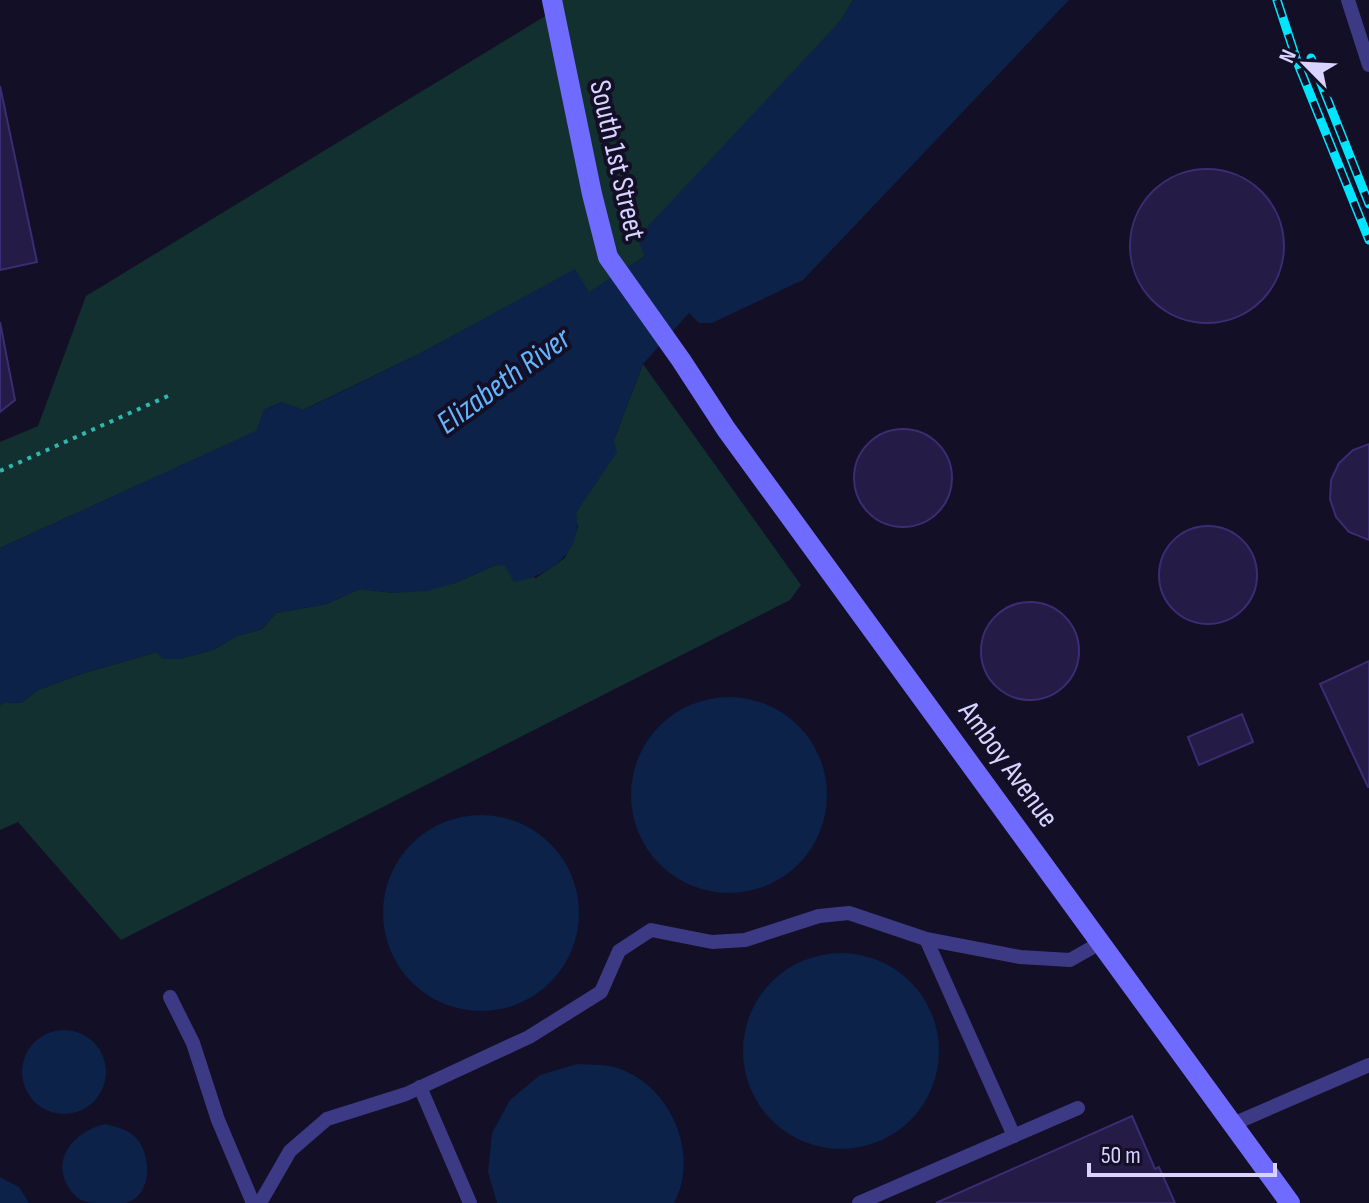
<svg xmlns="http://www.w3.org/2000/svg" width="1369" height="1203" font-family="'Sofia Sans Condensed',sans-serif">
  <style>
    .green { fill: #12302f }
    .water { fill: #0c2248 }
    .building { fill: #241b47; stroke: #3b2d73; stroke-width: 2 }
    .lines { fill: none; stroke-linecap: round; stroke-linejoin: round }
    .path { stroke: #2fb8b0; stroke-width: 4; stroke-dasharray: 4 6; stroke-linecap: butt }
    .lane { stroke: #3d3a85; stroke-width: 14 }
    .secondary { stroke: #6f6bff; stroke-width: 20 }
    .rail-casing { stroke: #00e5ff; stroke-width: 9 }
    .rail { stroke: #130f26; stroke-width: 6; stroke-dasharray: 18; stroke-linecap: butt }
    .labels { text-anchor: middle; stroke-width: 8; stroke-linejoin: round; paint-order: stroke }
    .street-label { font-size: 30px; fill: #d9d4ff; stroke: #130f26 }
    .water-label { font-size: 32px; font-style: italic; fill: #62b6ff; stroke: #130f26 }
  </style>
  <rect width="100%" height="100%" fill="#130f26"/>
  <g class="green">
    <path d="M 554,0 L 853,0 L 841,20 L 645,256 L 588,293 L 575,270 L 419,354 L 303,410 L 281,402 L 264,410 L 257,431 L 0,548 L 0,442 L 38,426 L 86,296 L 555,10 Z"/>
    <path d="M 643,364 L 801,585 L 790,600 L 121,940 L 18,822 L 0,830 L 0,705 L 5,702 L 21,703 L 38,690 L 84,673 L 157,652 L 163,659 L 179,659 L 213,650 L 237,636 L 262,629 L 276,613 L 326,604 L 360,589 L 393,593 L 455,583 L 496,565 L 505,565 L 536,578 L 565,558 L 578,527 L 575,514 L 614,440 Z"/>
  </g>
  <g class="water">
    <path d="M 853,0 L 1069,0 L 803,280 L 712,323 L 699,323 L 689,313 L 643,364 L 614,440 L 617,452 L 576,513 C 584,552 548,577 514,582 L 505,566 L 496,565 L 455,583 L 427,591 L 393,593 L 360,589 L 326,604 L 276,613 L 262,629 L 237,636 L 213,650 L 179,659 L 163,659 L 157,652 L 84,673 L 38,690 L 21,703 L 6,702 L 0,705 L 0,548 L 256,431 L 264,410 L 281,402 L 304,410 L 419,354 L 575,269 L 589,292 L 645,256 L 637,238 L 841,20 Z"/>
    <circle cx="729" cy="795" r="98"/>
    <circle cx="481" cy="913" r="98"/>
    <circle cx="841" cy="1051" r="98"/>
    <circle cx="64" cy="1072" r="42"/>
    <path d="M 577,1064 C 588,1065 602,1064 614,1067 C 669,1082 701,1153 674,1203 L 497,1203 L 488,1172 L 492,1133 L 510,1100 L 540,1075 Z"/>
    <path d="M 105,1124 C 116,1127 125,1128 134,1136 C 152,1151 154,1197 125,1203 C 117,1203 108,1203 100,1203 C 85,1203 78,1201 69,1188 C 50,1157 76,1131 105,1124 Z"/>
    <path d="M 0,1177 L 19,1187 L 29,1203 L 0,1203 Z"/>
  </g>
  <g class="building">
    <path d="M 0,86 L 37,262 L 0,270 Z"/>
    <circle cx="1207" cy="246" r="77"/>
    <path d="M 0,322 L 15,400 L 0,412 Z"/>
    <circle cx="903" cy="478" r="49"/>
    <path d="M 1369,444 L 1369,540 L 1349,532 L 1336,517 L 1330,499 L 1331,480 L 1339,463 L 1353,450 Z"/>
    <circle cx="1208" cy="575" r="49"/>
    <circle cx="1030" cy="651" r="49"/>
    <path d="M 1369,661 L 1369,787 L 1368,787 L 1320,684 Z"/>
    <path d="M 1242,714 L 1253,742 L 1199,765 L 1188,737 Z"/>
    <path d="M 1132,1116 L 1155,1169 L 1159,1167 L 1175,1203 L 936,1203 Z"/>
  </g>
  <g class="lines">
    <path class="path" d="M 0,471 L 168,396"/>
    <g class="lane">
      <path d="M 1348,0 L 1369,65"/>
      <path d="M 926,939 L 1014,1136"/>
      <path d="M 170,997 L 193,1043 L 218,1120 L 253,1203"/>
      <path d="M 420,1087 L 470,1203"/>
      <path d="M 1233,1124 L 1369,1065"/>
      <path d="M 260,1203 L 290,1151 L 327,1119 L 406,1094 L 529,1037 L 601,992 L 619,951 L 651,930 L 712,942 L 745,940 L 819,916 L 849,913 L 926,939 L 1020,957 L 1070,960 L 1102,942"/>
      <path d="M 859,1203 L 1078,1108"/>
    </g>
    <path class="secondary" d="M 552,0 L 592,194 L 608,257 L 681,360 L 726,429 L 1290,1203"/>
    <defs>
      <g id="rail">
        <path d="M 1277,0 L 1298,64 L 1369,240"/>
        <path d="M 1311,58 L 1369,204"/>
      </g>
    </defs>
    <use href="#rail" class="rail-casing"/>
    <use href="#rail" class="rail"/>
  </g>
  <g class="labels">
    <g class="street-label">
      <text transform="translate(618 160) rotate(77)" y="10">South 1st Street</text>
      <text transform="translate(1009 764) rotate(54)" y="10">Amboy Avenue</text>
    </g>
    <g class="water-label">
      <text transform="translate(503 380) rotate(-36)" y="11">Elizabeth River</text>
    </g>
  </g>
  <g transform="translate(1305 64) rotate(294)" stroke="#130f26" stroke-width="6" paint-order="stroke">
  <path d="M0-6L14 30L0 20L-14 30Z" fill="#d9d4ff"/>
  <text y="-12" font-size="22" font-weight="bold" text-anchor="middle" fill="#d9d4ff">N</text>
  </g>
  <path d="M1089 1163v12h186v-12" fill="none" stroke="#d9d4ff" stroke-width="4"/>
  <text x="1101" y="1163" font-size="24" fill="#d9d4ff" stroke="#130f26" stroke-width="6" paint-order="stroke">50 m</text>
</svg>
